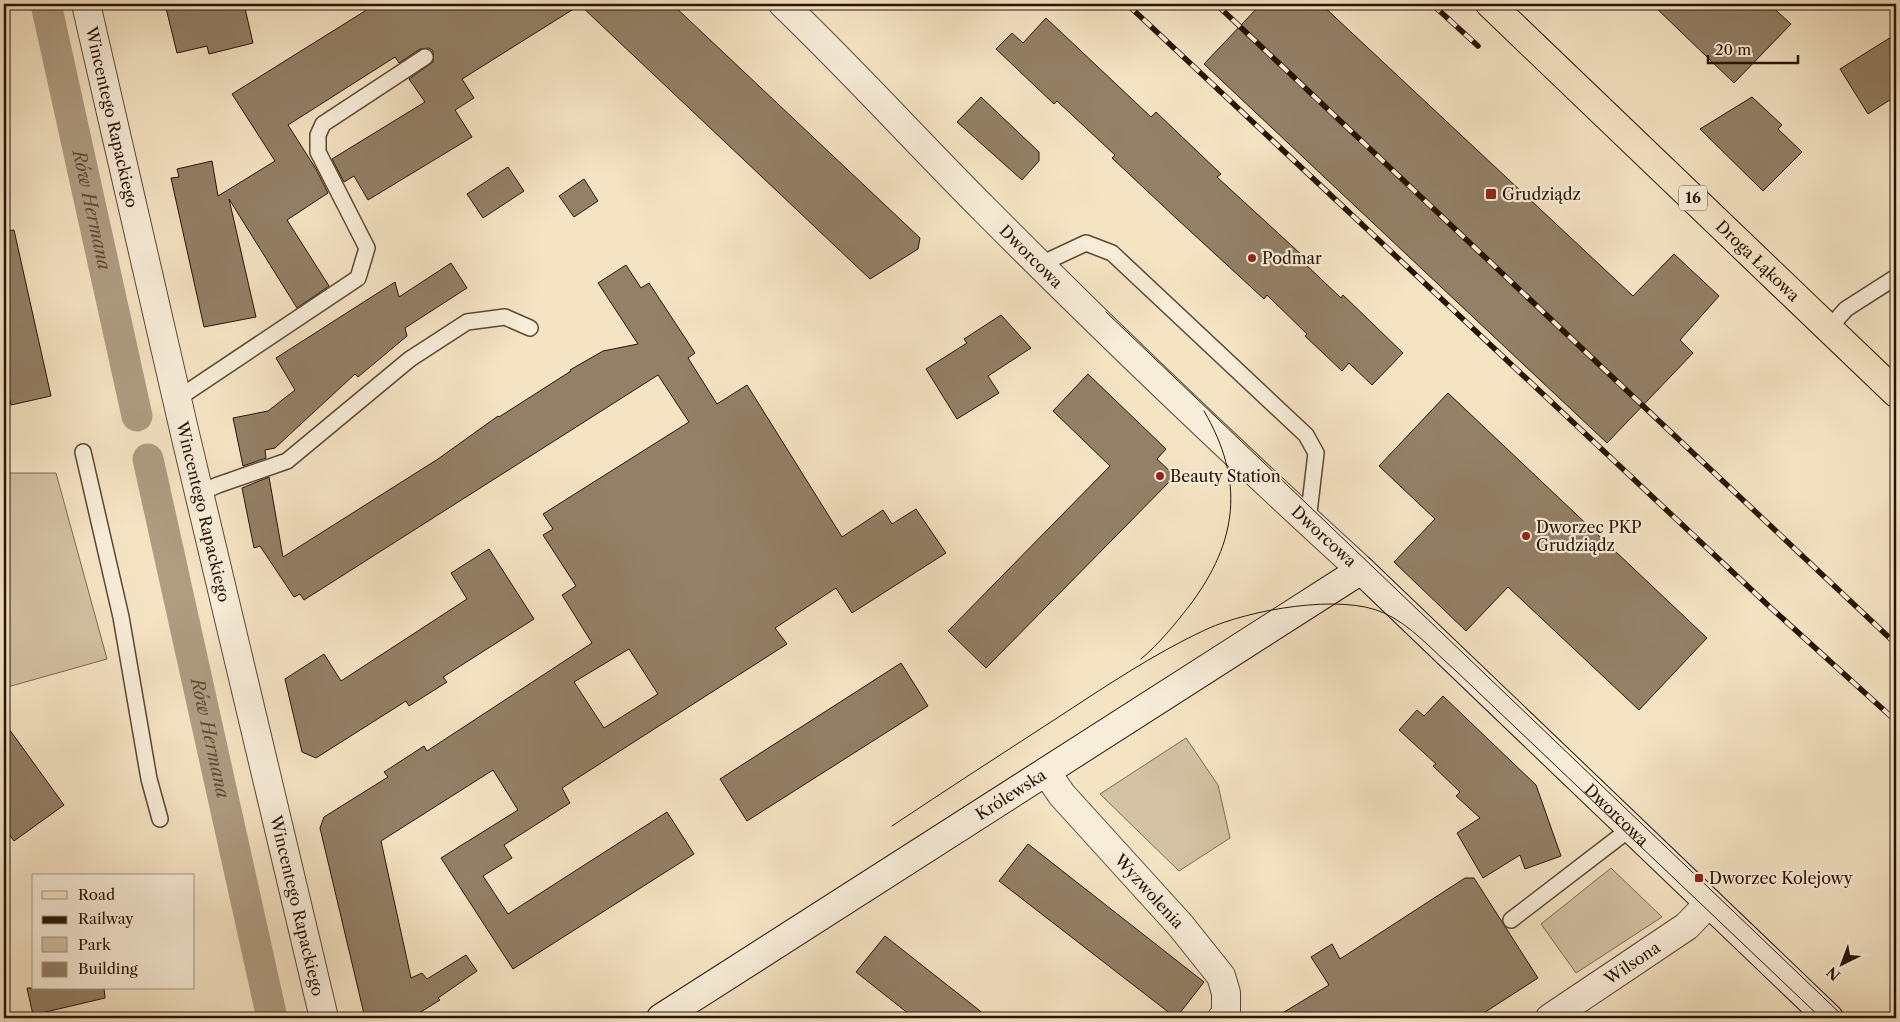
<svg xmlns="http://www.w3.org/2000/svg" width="1900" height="1022" font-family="'Libre Caslon Text',serif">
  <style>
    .green { fill: #d2c1a3; stroke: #7d6a53 }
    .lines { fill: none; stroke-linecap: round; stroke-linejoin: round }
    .canal { stroke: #af9d82; stroke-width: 31 }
    .building { fill: #938067; stroke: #281403; fill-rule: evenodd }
    .lane-casing { stroke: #5b4833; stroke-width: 18 }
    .street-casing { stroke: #5b4833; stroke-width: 30 }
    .secondary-casing { stroke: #281403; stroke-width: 30 }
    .primary-casing { stroke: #281403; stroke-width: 30 }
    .lane { stroke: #f8edd9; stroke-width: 15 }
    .street { stroke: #f8edd9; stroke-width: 28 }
    .secondary { stroke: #f8edd9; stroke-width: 28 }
    .primary { stroke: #f5e4c4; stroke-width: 28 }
    .tram { stroke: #281403; stroke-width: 1 }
    .rail-casing { stroke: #281403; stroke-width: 5.5 }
    .rail { stroke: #f8edd9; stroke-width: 4; stroke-dasharray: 11; stroke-linecap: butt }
    .poi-dot { fill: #8f2418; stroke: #f8edd9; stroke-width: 2 }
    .labels { text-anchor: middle; stroke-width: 4.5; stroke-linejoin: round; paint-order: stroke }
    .shield { fill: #f8edd9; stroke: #665543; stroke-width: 1 }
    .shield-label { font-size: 15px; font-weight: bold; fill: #281403 }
    .street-label { font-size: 16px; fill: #281403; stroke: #f8edd9 }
    .poi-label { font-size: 16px; fill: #281403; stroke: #f8edd9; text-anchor: start }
    .water-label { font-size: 18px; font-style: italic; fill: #5e4b36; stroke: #f8edd9 }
  </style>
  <rect width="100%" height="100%" fill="#f5e4c4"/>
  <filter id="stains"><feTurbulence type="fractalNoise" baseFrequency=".004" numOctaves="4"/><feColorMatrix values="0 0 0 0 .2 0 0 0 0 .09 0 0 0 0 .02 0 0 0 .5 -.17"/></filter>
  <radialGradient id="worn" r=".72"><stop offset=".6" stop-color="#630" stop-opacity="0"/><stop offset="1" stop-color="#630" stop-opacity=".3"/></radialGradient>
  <g class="green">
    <path d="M 4,473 L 56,473 L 107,659 L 4,688 Z"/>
    <path d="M 1186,738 L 1218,785 L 1230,838 L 1179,871 L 1100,794 Z"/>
    <path d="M 1611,868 L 1662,917 L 1576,973 L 1541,924 Z"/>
  </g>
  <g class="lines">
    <g class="canal">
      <path id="s1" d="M 46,4 L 137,416"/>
      <path id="s2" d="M 148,459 L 272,1018"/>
    </g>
  </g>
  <g class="building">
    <path d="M 165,4 L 244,4 L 253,43 L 209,54 L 207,46 L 177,53 Z"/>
    <path d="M 362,4 L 672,4 L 920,238 L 918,249 L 870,279 L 580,5 L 462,79 L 474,98 L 455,110 L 472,137 L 368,200 L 354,176 L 344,182 L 332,159 L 425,102 L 409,79 L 433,62 L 433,51 L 429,48 L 420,49 L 399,63 L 395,57 L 288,125 L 316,169 L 328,193 L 287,220 L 329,286 L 297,308 L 229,199 L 256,317 L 204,327 L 171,178 L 179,177 L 177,169 L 212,161 L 218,196 L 275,161 L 232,94 L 365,11 Z"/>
    <path d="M 1261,4 L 1321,4 L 1633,296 L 1674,254 L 1719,296 L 1680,340 L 1693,353 L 1607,443 L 1204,64 Z"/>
    <path d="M 1652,4 L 1769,4 L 1791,24 L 1734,83 Z"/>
    <path d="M 1046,18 L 1151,117 L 1156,112 L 1221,174 L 1217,177 L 1304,257 L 1301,260 L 1341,298 L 1343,295 L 1403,353 L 1372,385 L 1349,363 L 1342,371 L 1305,336 L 1307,334 L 1267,295 L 1264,299 L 1177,219 L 1112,158 L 1115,155 L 1057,101 L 1054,104 L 996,49 L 1012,33 L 1023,43 Z"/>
    <path d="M 1896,34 L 1896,96 L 1868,114 L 1840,69 Z"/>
    <path d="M 981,97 L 1039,152 L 1039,161 L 1022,180 L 957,122 Z"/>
    <path d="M 1752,97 L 1782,125 L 1778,129 L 1802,152 L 1763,191 L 1700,129 Z"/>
    <path d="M 508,167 L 524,191 L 483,218 L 467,194 Z"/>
    <path d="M 584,179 L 598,201 L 574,217 L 559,196 Z"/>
    <path d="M 14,230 L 51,396 L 11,405 L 4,372 L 4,231 Z"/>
    <path d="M 451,263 L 467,288 L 405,328 L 407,336 L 358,377 L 355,374 L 275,448 L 265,450 L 266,458 L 243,466 L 233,418 L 268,411 L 295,390 L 276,358 L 395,282 L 399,297 Z"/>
    <path d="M 626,265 L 641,288 L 649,283 L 695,353 L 688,358 L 717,404 L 747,385 L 842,537 L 883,510 L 892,524 L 916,509 L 946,553 L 852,613 L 836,588 L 775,628 L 787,644 L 562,788 L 570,803 L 504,845 L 512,858 L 483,876 L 508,914 L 667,812 L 694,854 L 513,969 L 441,858 L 518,810 L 493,770 L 381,841 L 411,978 L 422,973 L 427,979 L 466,955 L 477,971 L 438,998 L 440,1000 L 411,1018 L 365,1018 L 320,828 L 324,817 L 388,777 L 384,772 L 424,746 L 427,751 L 592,643 L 562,595 L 576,586 L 543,535 L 553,529 L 543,514 L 689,422 L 658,375 L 304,600 L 300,594 L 294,597 L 260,546 L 254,548 L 242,488 L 269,477 L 283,557 L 438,459 L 498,416 L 499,417 L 571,371 L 570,370 L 603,351 L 638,344 L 598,283 ZM 629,649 L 658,694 L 604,728 L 574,682 Z"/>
    <path d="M 1001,315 L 1031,348 L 988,376 L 999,393 L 957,419 L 926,369 L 967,343 L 964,339 Z"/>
    <path d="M 1088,374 L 1166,449 L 1157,459 L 1175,476 L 986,668 L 948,631 L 1110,466 L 1053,411 Z"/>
    <path d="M 1448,393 L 1707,638 L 1639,710 L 1508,587 L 1466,631 L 1394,562 L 1435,519 L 1379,466 Z"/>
    <path d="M 489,549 L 534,619 L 443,677 L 447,682 L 409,706 L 406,701 L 316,758 L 302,752 L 285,679 L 324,654 L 341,681 L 467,599 L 451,573 Z"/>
    <path d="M 901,663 L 928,706 L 747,821 L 720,779 Z"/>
    <path d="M 1443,696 L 1536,785 L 1561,856 L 1525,869 L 1520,855 L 1483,878 L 1457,833 L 1480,818 L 1456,796 L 1460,792 L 1433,766 L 1436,764 L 1399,730 L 1417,710 L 1424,716 Z"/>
    <path d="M 4,722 L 64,805 L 14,841 L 4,827 Z"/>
    <path d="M 1028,844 L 1204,982 L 1176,1018 L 999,881 Z"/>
    <path d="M 1465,878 L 1474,878 L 1538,978 L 1476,1018 L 1274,1018 L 1329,985 L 1311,957 L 1332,944 L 1340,959 Z"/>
    <path d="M 885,936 L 989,1018 L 914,1018 L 890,999 L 856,972 Z"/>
    <path d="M 27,988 L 104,988 L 105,998 L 33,1015 Z"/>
  </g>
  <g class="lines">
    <defs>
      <g id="lane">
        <path d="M 1041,264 L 1086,243 L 1112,253 L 1306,435 L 1316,453 L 1308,521"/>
        <path d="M 1829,328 L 1846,309 L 1896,277"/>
        <path d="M 177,399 L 358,278 L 367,248 L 318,152 L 318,135 L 323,124 L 425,57"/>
        <path d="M 83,452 L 121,617 L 149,779 L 160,819"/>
        <path d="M 199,493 L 218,485 L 287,461 L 410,359 L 467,322 L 505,317 L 530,328"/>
        <path d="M 1511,920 L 1631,828"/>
      </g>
      <g id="street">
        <path id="s3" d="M 86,4 L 185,434 L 324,1018"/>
        <path id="s4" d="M 783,4 C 852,70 917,142 985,210 C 1107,333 1233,453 1361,570"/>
        <path id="s5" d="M 1046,772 L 1062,795 L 1181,926 L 1221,976 L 1226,993 L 1226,1014 L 1222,1018"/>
        <path id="s6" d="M 1550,1018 L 1687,926 L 1709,903"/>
      </g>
      <g id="secondary">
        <path id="s7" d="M 661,1018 L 1361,570 L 1829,1018"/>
      </g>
      <g id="primary">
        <path id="s8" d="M 1490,4 L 1896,393"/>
      </g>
    </defs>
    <use href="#lane" class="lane-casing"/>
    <use href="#street" class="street-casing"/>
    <use href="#secondary" class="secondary-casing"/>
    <use href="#primary" class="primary-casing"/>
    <use href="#lane" class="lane"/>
    <use href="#street" class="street"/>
    <use href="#secondary" class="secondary"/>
    <use href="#primary" class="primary"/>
    <g class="tram">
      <path d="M 1106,312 L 1845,1018"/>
      <path d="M 1141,659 C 1160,643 1175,624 1190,605 C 1238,541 1245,481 1204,411"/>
      <path d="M 892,826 C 946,790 1000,755 1054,720 C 1103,688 1153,654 1207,629 C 1249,610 1341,593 1384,613 C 1411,625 1433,651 1455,670 L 1821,1018"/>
    </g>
    <defs>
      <g id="rail">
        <path d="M 1127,4 L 1771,608 L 1896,721"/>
        <path d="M 1216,4 L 1896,644"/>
        <path d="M 1432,4 L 1478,46"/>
      </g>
    </defs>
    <use href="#rail" class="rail-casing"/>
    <use href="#rail" class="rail"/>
  </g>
  <g class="poi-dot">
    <rect x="1485" y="188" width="12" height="12" rx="2.5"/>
    <circle cx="1252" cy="258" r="5"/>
    <circle cx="1160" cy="476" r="5"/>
    <circle cx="1526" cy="536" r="5"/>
    <rect x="1694" y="873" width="10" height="10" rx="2.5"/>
  </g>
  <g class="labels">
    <rect class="shield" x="1679" y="185.5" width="28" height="25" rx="4"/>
    <g class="shield-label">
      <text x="1693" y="203">16</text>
    </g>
    <g class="street-label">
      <text dy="6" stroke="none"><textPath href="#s3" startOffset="116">Wincentego Rapackiego</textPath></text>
      <text dy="6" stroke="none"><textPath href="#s4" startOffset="354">Dworcowa</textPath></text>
      <text dy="6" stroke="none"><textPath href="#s8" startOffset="371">Droga Łąkowa</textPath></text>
      <text dy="6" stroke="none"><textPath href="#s3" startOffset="521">Wincentego Rapackiego</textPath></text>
      <text dy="6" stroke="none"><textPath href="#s4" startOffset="759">Dworcowa</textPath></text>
      <text dy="6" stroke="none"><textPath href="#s7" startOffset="415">Królewska</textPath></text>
      <text dy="6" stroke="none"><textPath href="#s7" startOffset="1185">Dworcowa</textPath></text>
      <text dy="6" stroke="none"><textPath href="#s5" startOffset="158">Wyzwolenia</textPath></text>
      <text dy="6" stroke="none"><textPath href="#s3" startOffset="926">Wincentego Rapackiego</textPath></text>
      <text dy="6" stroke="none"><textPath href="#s6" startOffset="99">Wilsona</textPath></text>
    </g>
    <g class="poi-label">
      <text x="1502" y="200">Grudziądz</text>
      <text x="1262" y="264">Podmar</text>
      <text x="1170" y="482">Beauty Station</text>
      <text x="1536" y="533">Dworzec PKP<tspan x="1536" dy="18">Grudziądz</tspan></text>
      <text x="1709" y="884">Dworzec Kolejowy</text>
    </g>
    <g class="water-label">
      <text dy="6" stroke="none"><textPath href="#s1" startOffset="211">Rów Hermana</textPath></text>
      <text dy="6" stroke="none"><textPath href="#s2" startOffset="286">Rów Hermana</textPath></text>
    </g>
  </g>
  <rect width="1900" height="1022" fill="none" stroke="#f5e4c4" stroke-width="20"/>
  <rect x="5" y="5" width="1890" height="1012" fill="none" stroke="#281403" stroke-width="2.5"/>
  <rect x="10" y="10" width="1880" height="1002" fill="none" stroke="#281403"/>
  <rect x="32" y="874" width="162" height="115" fill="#f8edd9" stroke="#a59683"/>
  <rect x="42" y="891" width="25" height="8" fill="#f5e4c4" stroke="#a59683"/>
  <text x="78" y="900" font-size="15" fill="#281403">Road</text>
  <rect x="42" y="916" width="25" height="8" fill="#281403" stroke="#a59683"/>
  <text x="78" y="924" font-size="15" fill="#281403">Railway</text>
  <rect x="42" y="937" width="25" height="15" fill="#d2c1a3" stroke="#a59683"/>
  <text x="78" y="950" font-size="15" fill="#281403">Park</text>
  <rect x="42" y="962" width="25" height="15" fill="#938067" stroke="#a59683"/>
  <text x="78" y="974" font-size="15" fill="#281403">Building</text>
  <g transform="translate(1842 964) rotate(222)" stroke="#f8edd9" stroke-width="4" paint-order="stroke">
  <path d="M0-4L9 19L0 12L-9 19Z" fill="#281403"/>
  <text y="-8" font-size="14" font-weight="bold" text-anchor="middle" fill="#281403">N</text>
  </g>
  <path d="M1708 55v8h90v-8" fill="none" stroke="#281403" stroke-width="2.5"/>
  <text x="1715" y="55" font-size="15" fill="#281403" stroke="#f8edd9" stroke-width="4" paint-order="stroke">20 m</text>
  <rect width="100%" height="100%" filter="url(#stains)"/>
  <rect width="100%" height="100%" fill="url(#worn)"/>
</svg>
